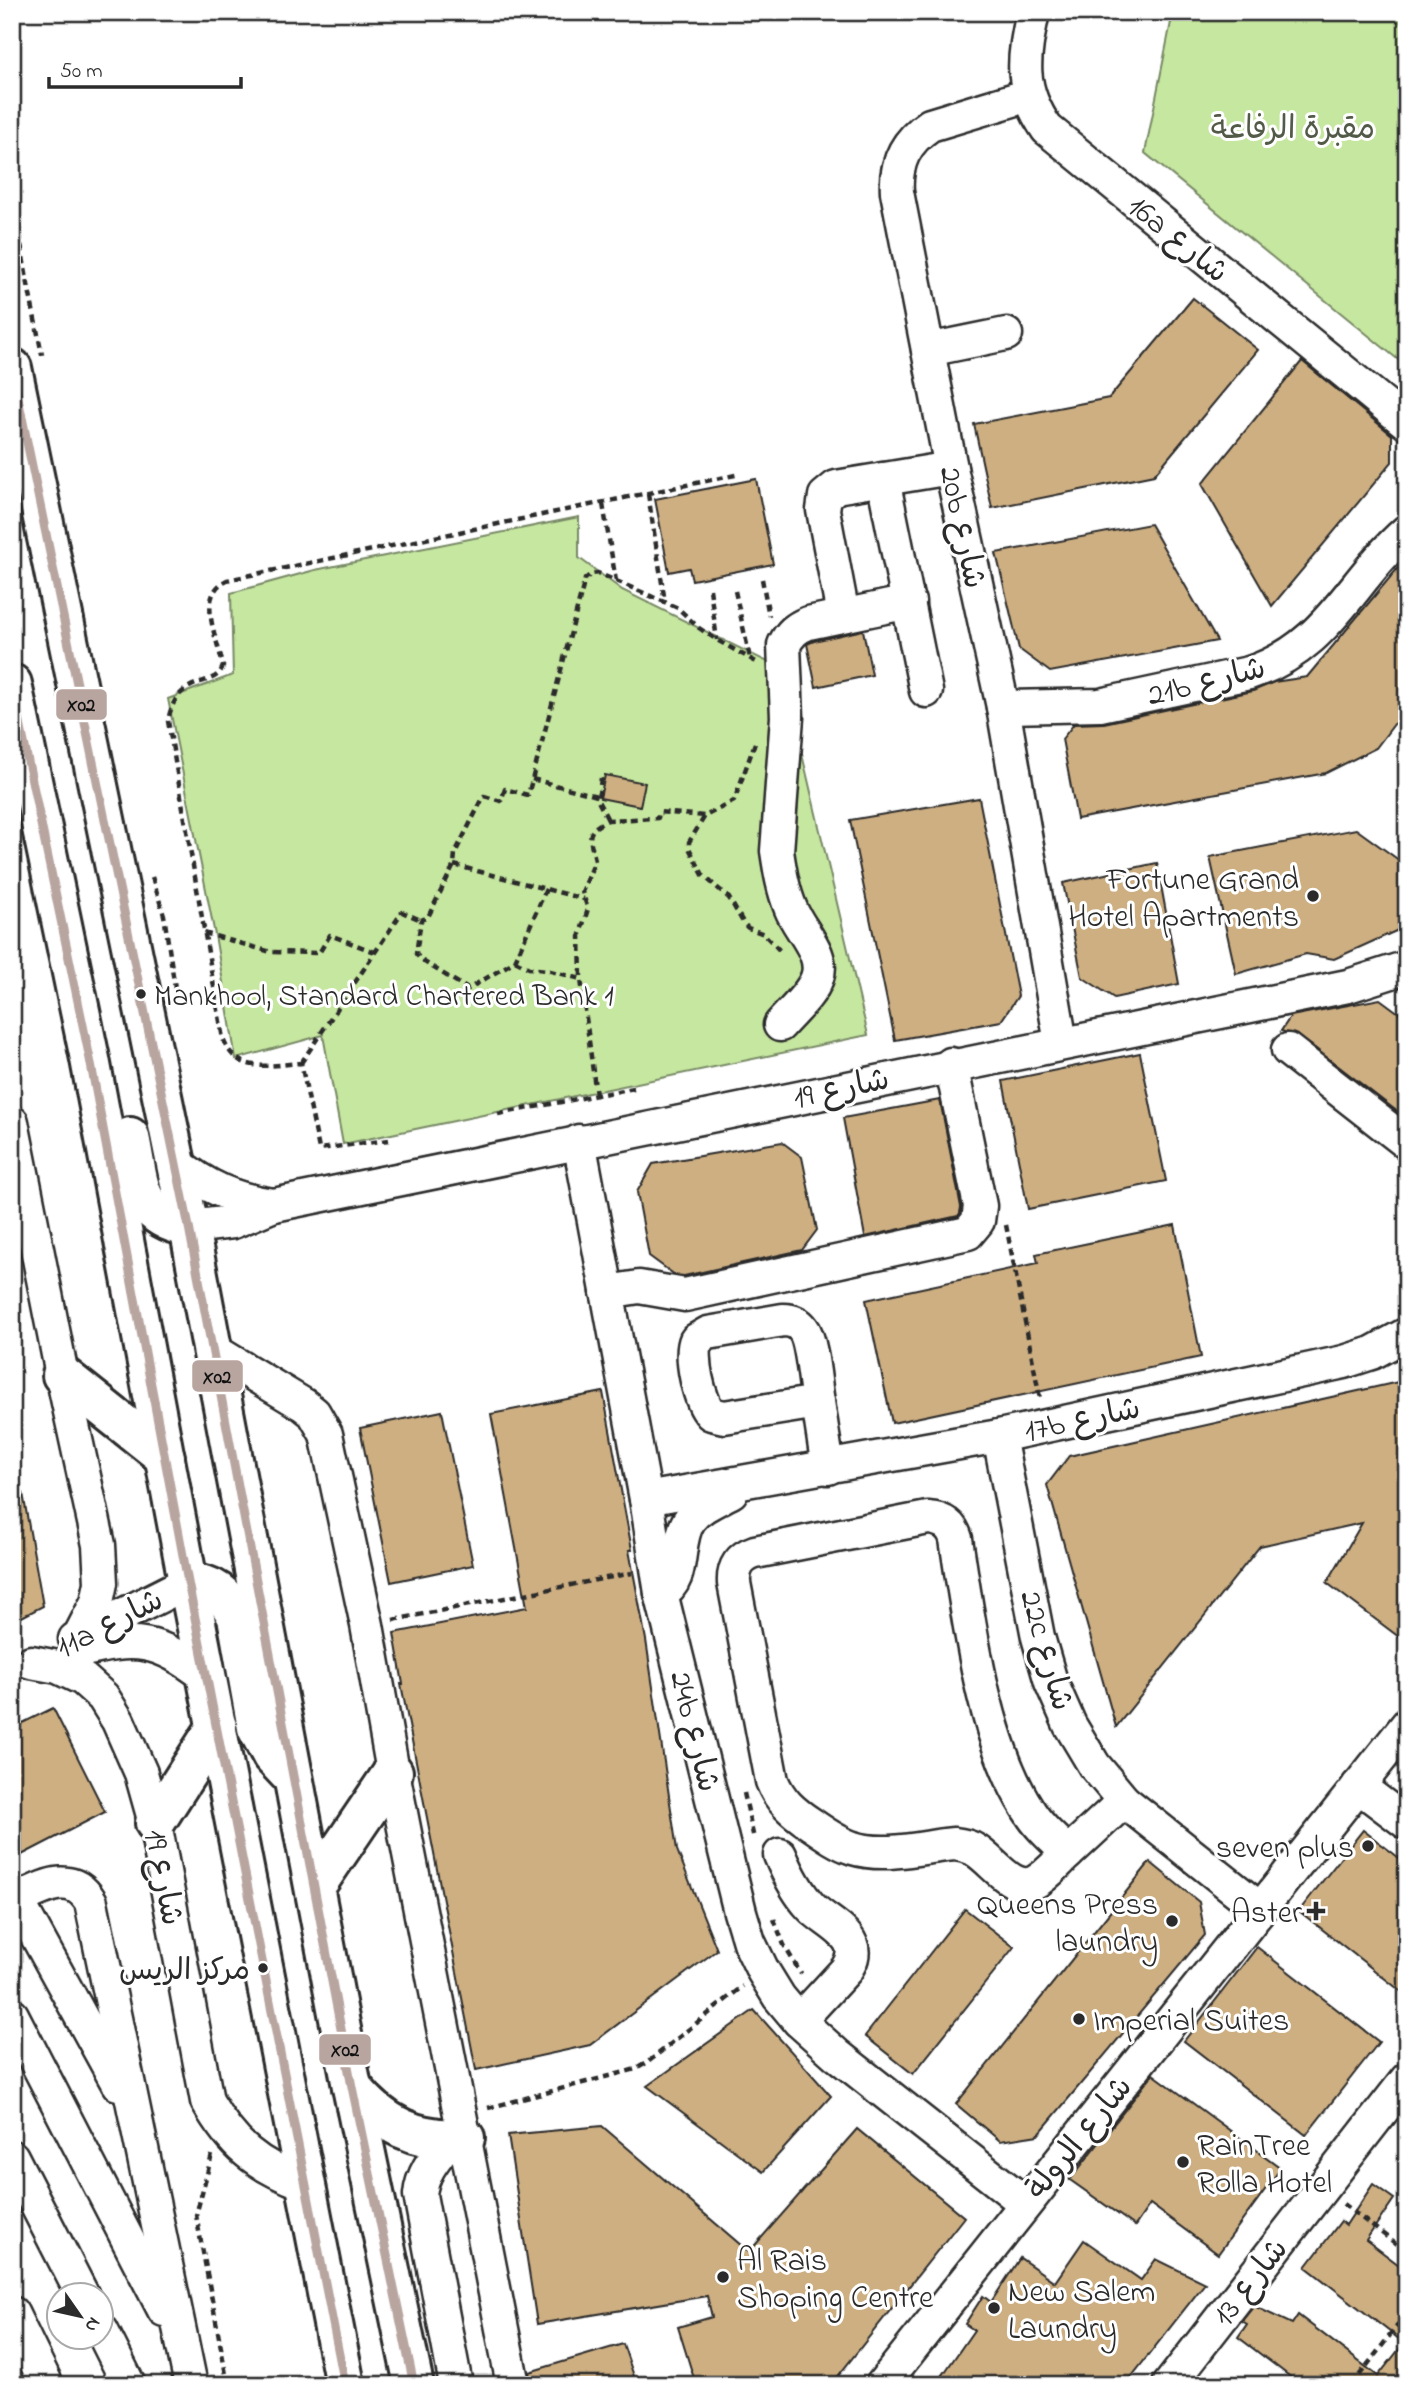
<svg xmlns="http://www.w3.org/2000/svg" width="1419" height="2397" font-family="'Indie Flower','Playpen Sans Arabic',sans-serif">
  <style>
    .green { fill: #c6e7a0; stroke: #788966; stroke-width: 2 }
    .building { fill: #ceaf82; stroke: #2b2b2b; stroke-width: 2 }
    .lines { fill: none; stroke-linecap: round; stroke-linejoin: round }
    .minor-casing { stroke: #2b2b2b; stroke-width: 37 }
    .major-casing { stroke: #2b2b2b; stroke-width: 44 }
    .path { stroke: #2b2b2b; stroke-width: 4.5; stroke-dasharray: 7 5; stroke-linecap: butt }
    .minor { stroke: #fff; stroke-width: 32 }
    .major { stroke: #fff; stroke-width: 38 }
    .bus-1-casing { stroke: #fff; stroke-width: 14 }
    .bus-1 { stroke: #b8a59f; stroke-width: 9 }
    .poi-dot { fill: #2b2b2b; stroke: #fff; stroke-width: 2.5 }
    .labels { text-anchor: middle; stroke-width: 6; stroke-linejoin: round; paint-order: stroke }
    .bus-label { font-size: 30px; fill: #2b2b2b; stroke: #fff; text-anchor: start }
    .park-label { font-size: 32px; fill: #525a48; stroke: #fff }
    .street-label { font-size: 32px; fill: #2b2b2b; stroke: #fff }
    .poi-label { font-size: 32px; fill: #2b2b2b; stroke: #fff; text-anchor: end }
    .line-badge { stroke: #fff; stroke-width: 2.5 }
    .pale-badge-label { font-size: 19px; text-anchor: middle; font-weight: bold; fill: #111 }
  </style>
  <rect width="100%" height="100%" fill="#fff"/>
  <filter id="ink" filterUnits="userSpaceOnUse"><feTurbulence type="fractalNoise" baseFrequency=".0143" numOctaves="2"/><feDisplacementMap in="SourceGraphic" scale="14" xChannelSelector="R" yChannelSelector="G"/><feConvolveMatrix kernelMatrix="1 2 1 2 8 2 1 2 1" color-interpolation-filters="sRGB"/></filter>
  <g filter="url(#ink)">
    <g class="green">
      <path d="M 1173,12 L 1407,12 L 1407,367 L 1145,153 Z"/>
      <path d="M 579,517 L 579,558 L 622,590 L 782,669 L 868,1035 L 343,1144 L 323,1035 L 236,1059 L 215,935 L 168,699 L 233,675 L 231,593 L 315,570 Z"/>
    </g>
    <g class="building">
      <path d="M 1193,298 L 1258,350 L 1154,475 L 992,508 L 974,424 L 1109,398 Z"/>
      <path d="M 1302,361 L 1392,435 L 1392,462 L 1272,606 L 1202,484 Z"/>
      <path d="M 756,479 L 773,564 L 692,580 L 689,568 L 669,572 L 655,499 Z"/>
      <path d="M 1150,524 L 1217,641 L 1050,672 L 1019,649 L 996,553 Z"/>
      <path d="M 1407,557 L 1407,707 L 1376,748 L 1326,773 L 1077,819 L 1062,739 L 1074,724 L 1104,723 L 1253,691 L 1274,682 L 1307,677 Z"/>
      <path d="M 863,630 L 872,675 L 816,687 L 807,644 L 814,641 Z"/>
      <path d="M 605,775 L 645,783 L 640,806 L 600,798 Z"/>
      <path d="M 979,798 L 1018,996 L 1001,1021 L 895,1040 L 850,820 Z"/>
      <path d="M 1356,829 L 1407,866 L 1407,926 L 1334,959 L 1306,954 L 1236,974 L 1210,857 Z"/>
      <path d="M 1157,863 L 1179,984 L 1114,998 L 1082,977 L 1063,883 Z"/>
      <path d="M 1380,999 L 1407,1019 L 1407,1119 L 1299,1036 L 1281,1031 L 1291,1016 Z"/>
      <path d="M 1140,1053 L 1166,1181 L 1028,1209 L 1003,1081 Z"/>
      <path d="M 940,1100 L 961,1207 L 960,1213 L 958,1216 L 865,1237 L 843,1118 Z"/>
      <path d="M 782,1142 L 802,1157 L 817,1230 L 802,1250 L 684,1276 L 675,1275 L 649,1256 L 637,1192 L 653,1164 Z"/>
      <path d="M 1175,1225 L 1201,1357 L 892,1423 L 866,1300 L 1038,1263 L 1036,1254 Z"/>
      <path d="M 1407,1380 L 1407,1643 L 1327,1583 L 1362,1523 L 1260,1546 L 1116,1727 L 1047,1485 L 1069,1456 Z"/>
      <path d="M 603,1392 L 632,1550 L 629,1550 L 646,1640 L 677,1850 L 717,1950 L 590,2045 L 476,2070 L 401,1684 L 403,1684 L 394,1633 L 527,1607 L 491,1414 Z"/>
      <path d="M 442,1411 L 473,1565 L 391,1582 L 360,1428 Z"/>
      <path d="M 23,1493 L 43,1606 L 12,1622 L 12,1494 Z"/>
      <path d="M 53,1708 L 105,1812 L 12,1860 L 12,1728 Z"/>
      <path d="M 1363,1830 L 1407,1864 L 1407,1996 L 1299,1911 Z"/>
      <path d="M 1150,1862 L 1199,1902 L 1205,1935 L 1038,2135 L 1000,2141 L 956,2104 Z"/>
      <path d="M 965,1909 L 1014,1947 L 913,2074 L 865,2036 Z"/>
      <path d="M 1257,1947 L 1379,2042 L 1306,2135 L 1184,2041 Z"/>
      <path d="M 754,2010 L 831,2096 L 763,2172 L 647,2086 Z"/>
      <path d="M 1153,2074 L 1281,2168 L 1218,2254 L 1150,2204 L 1135,2226 L 1070,2180 Z"/>
      <path d="M 602,2126 L 749,2252 L 857,2129 L 964,2217 L 831,2385 L 696,2385 L 678,2327 L 712,2317 L 707,2296 L 537,2324 L 508,2135 Z"/>
      <path d="M 1373,2184 L 1394,2199 L 1366,2240 L 1407,2271 L 1407,2385 L 1301,2385 L 1238,2337 L 1247,2324 L 1242,2321 L 1254,2306 L 1292,2324 L 1298,2315 L 1378,2376 L 1404,2343 L 1306,2267 L 1341,2221 L 1346,2225 Z"/>
      <path d="M 1084,2240 L 1141,2280 L 1156,2259 L 1205,2283 L 1125,2385 L 936,2385 L 974,2330 L 965,2324 L 983,2296 L 991,2302 L 1020,2258 L 1055,2282 Z"/>
      <path d="M 623,2344 L 637,2385 L 531,2385 L 529,2372 Z"/>
    </g>
    <g class="lines">
      <defs>
        <g id="minor">
          <path d="M 1033,12 C 1023,59 1018,87 1047,129 L 1407,423"/>
          <path d="M 1029,95 L 930,125 C 905,142 895,163 897,192 L 951,468 L 1003,707 L 1061,1043"/>
          <path d="M 928,350 L 1006,334"/>
          <path d="M 883,479 L 926,691"/>
          <path d="M 843,615 L 823,510 L 825,496 L 836,487 L 951,468"/>
          <path d="M 1003,707 L 1100,705 L 1249,673 C 1329,647 1348,583 1407,531"/>
          <path d="M 780,1025 C 792,1011 811,995 817,978 C 826,954 799,930 791,909 C 783,890 780,871 777,851 L 787,717 L 784,645 C 790,633 796,628 808,623 L 909,602"/>
          <path d="M 1288,1050 L 1407,1143"/>
          <path d="M 12,1122 L 62,1375 L 99,1545 L 101,1583 L 97,1602 L 79,1637"/>
          <path d="M 579,1141 L 646,1499 L 661,1593 L 740,1912 L 749,1942 L 763,1971 L 779,1997 L 799,2021 L 837,2055 L 1025,2203"/>
          <path d="M 174,1161 C 205,1187 235,1200 274,1205"/>
          <path d="M 189,1227 L 233,1222 L 274,1205 C 632,1130 990,1057 1348,986 L 1407,967"/>
          <path d="M 607,1292 L 639,1287 L 685,1295 L 968,1233 L 978,1221 L 980,1206 L 951,1064"/>
          <path d="M 783,1320 C 791,1320 798,1322 803,1329 C 812,1340 815,1386 818,1402 L 724,1417 L 711,1414 C 699,1402 689,1355 696,1340 L 708,1333 Z"/>
          <path d="M 213,1350 L 304,1405 L 314,1413 L 326,1434 L 367,1625 L 393,1772 L 513,2385"/>
          <path d="M 818,1402 L 828,1468"/>
          <path d="M 999,1436 L 1038,1637 L 1051,1682 L 1070,1725 L 1094,1765 L 1124,1801 L 1260,1909"/>
          <path d="M 646,1499 L 999,1436 L 1344,1362 L 1372,1353 L 1407,1334"/>
          <path d="M 928,1518 C 943,1519 952,1525 956,1539 C 969,1622 983,1739 1028,1809 C 1038,1826 1053,1839 1068,1853 C 1058,1862 1047,1876 1035,1882 C 1012,1893 993,1860 975,1850 C 969,1846 962,1845 954,1844 C 922,1847 885,1858 853,1848 C 838,1843 824,1833 811,1824 C 793,1812 780,1801 772,1781 L 734,1583 C 733,1567 740,1557 755,1552 Z"/>
          <path d="M 661,1593 C 687,1580 674,1541 690,1519 C 700,1506 716,1500 731,1492"/>
          <path d="M 75,1639 L 188,1582"/>
          <path d="M 76,1652 C 137,1637 156,1638 207,1677"/>
          <path d="M 31,1662 L 58,1667 L 83,1679 L 103,1697 L 118,1721 L 141,1773 L 155,1823 L 207,2101 C 232,2145 257,2166 304,2183"/>
          <path d="M 1358,1786 L 1407,1823"/>
          <path d="M 1068,1853 L 1124,1801"/>
          <path d="M 780,1855 C 788,1874 797,1892 811,1907 C 822,1919 845,1929 851,1944 C 855,1954 851,1962 846,1970 L 799,2021"/>
          <path d="M 17,1900 L 118,2084"/>
          <path d="M 12,1902 C 40,1890 70,1867 91,1902 L 191,2385"/>
          <path d="M 12,2015 L 164,2310"/>
          <path d="M 450,2139 C 436,2157 422,2172 420,2195 L 456,2385"/>
          <path d="M 12,2157 L 83,2296"/>
          <path d="M 12,2313 L 47,2385"/>
          <path d="M 102,2331 L 129,2385"/>
          <path d="M 882,2385 L 1407,1725"/>
          <path d="M 1169,2385 L 1407,2079"/>
        </g>
        <g id="major">
          <path d="M 12,368 L 189,1227 L 352,2087 L 414,2385"/>
          <path d="M 12,684 L 90,1059 L 188,1582 L 345,2385"/>
          <path d="M 130,1137 C 140,1183 135,1217 189,1227"/>
          <path d="M 62,1375 L 165,1457"/>
          <path d="M 188,1582 C 213,1584 226,1594 237,1617 L 257,1728 L 272,1756 L 288,1773"/>
          <path d="M 155,1823 L 217,1726"/>
          <path d="M 315,1887 L 393,1772"/>
          <path d="M 352,2087 C 383,2125 416,2142 465,2138"/>
        </g>
      </defs>
      <use href="#minor" class="minor-casing"/>
      <use href="#major" class="major-casing"/>
      <g class="path">
        <path d="M 12,90 C 19,130 14,169 17,209 C 21,258 33,307 42,355"/>
        <path d="M 648,494 L 665,602"/>
        <path d="M 603,504 L 616,581"/>
        <path d="M 762,579 L 769,616"/>
        <path d="M 710,589 L 717,640"/>
        <path d="M 735,591 L 750,658"/>
        <path d="M 755,743 L 734,801 L 705,816 L 689,842 L 689,848 L 703,875 L 729,898 L 744,924 L 748,928 L 764,934 L 782,953"/>
        <path d="M 601,778 L 598,801 L 608,820"/>
        <path d="M 532,779 L 597,796"/>
        <path d="M 454,865 L 584,899"/>
        <path d="M 152,877 L 164,915 L 176,995"/>
        <path d="M 546,889 L 515,961 L 468,989 L 421,960 L 416,954 L 421,920 L 428,917 L 454,865 L 455,853 L 484,796 L 501,801 L 505,789 L 528,795 L 585,579 L 591,574 L 598,573 L 678,608 L 699,628 L 717,640 L 756,662"/>
        <path d="M 204,933 L 271,952 L 319,953 L 330,935 L 375,952"/>
        <path d="M 515,961 L 529,968 L 547,970 L 581,979"/>
        <path d="M 301,1063 L 402,912 L 421,920"/>
        <path d="M 596,1095 L 581,979 L 580,934 L 588,909 L 582,892 L 595,861 C 592,840 581,832 608,820 L 658,818 L 659,812 L 705,816"/>
        <path d="M 498,1114 L 634,1088"/>
        <path d="M 389,1140 L 319,1149 L 301,1063 C 269,1065 237,1075 223,1039 L 168,721 C 177,671 216,690 223,666 C 218,639 195,596 227,580 L 740,474"/>
        <path d="M 1006,1225 L 1040,1398"/>
        <path d="M 393,1620 L 632,1573"/>
        <path d="M 744,1793 L 754,1839"/>
        <path d="M 774,1919 L 784,1945 L 801,1974"/>
        <path d="M 488,2108 L 636,2069 L 648,2062 L 743,1986"/>
        <path d="M 212,2155 L 196,2215 L 228,2385"/>
        <path d="M 1343,2204 L 1407,2252"/>
        <path d="M 227,2382 L 246,2385"/>
        <path d="M 1352,2385 L 1407,2313"/>
      </g>
      <use href="#minor" class="minor"/>
      <use href="#major" class="major"/>
      <defs>
        <g id="bus-1">
          <path d="M 12,369 L 189,1227 L 352,2087 L 414,2385"/>
          <path d="M 12,685 L 90,1059 L 188,1582 L 345,2385"/>
        </g>
      </defs>
      <use href="#bus-1" class="bus-1-casing"/>
      <use href="#bus-1" class="bus-1"/>
    </g>
  </g>
  <g class="poi-dot">
    <circle cx="1313" cy="896" r="7"/>
    <circle cx="141" cy="994" r="6"/>
    <circle cx="1368" cy="1846" r="7"/>
    <path d="M1312.5 1900.5h7v7h7v7h-7v7h-7v-7h-7v-7h7z"/>
    <circle cx="1172" cy="1921" r="7"/>
    <circle cx="263" cy="1968" r="6"/>
    <circle cx="1079" cy="2019" r="7"/>
    <circle cx="1183" cy="2162" r="7"/>
    <circle cx="723" cy="2277" r="7"/>
    <circle cx="994" cy="2308" r="7"/>
  </g>
  <g class="labels">
    <g class="bus-label">
      <text x="154" y="1005">Mankhool, Standard Chartered Bank 1</text>
      <text x="250" y="1979" text-anchor="end">مركز الريس</text>
    </g>
    <g class="park-label">
      <text x="1293" y="138">مقبرة الرفاعة</text>
    </g>
    <g class="street-label">
      <text transform="translate(1179 238) rotate(39)" y="11">16a شارع</text>
      <text transform="translate(964 527) rotate(78)" y="11">20b شارع</text>
      <text transform="translate(1206 680) rotate(-14)" y="11">21b شارع</text>
      <text transform="translate(841 1087) rotate(-12)" y="11">شارع 19</text>
      <text transform="translate(1082 1418) rotate(-12)" y="11">17b شارع</text>
      <text transform="translate(109 1622) rotate(-27)" y="11">11a شارع</text>
      <text transform="translate(1048 1650) rotate(74)" y="11">22c شارع</text>
      <text transform="translate(696 1731) rotate(76)" y="11">24b شارع</text>
      <text transform="translate(165 1877) rotate(79)" y="11">شارع 19</text>
      <text transform="translate(1078 2137) rotate(-51)" y="11">شارع الرولة</text>
      <text transform="translate(1249 2281) rotate(-52)" y="11">شارع 13</text>
    </g>
    <g class="poi-label">
      <text x="1299" y="889">Fortune Grand<tspan x="1299" dy="37">Hotel Apartments</tspan></text>
      <text x="1354" y="1857">seven plus</text>
      <text x="1158" y="1914">Queens Press<tspan x="1158" dy="37">laundry</tspan></text>
      <text x="1302" y="1922">Aster</text>
      <text x="1093" y="2030" text-anchor="start">Imperial Suites</text>
      <text x="1197" y="2155" text-anchor="start">RainTree<tspan x="1197" dy="37">Rolla Hotel</tspan></text>
      <text x="737" y="2270" text-anchor="start">Al Rais<tspan x="737" dy="37">Shoping Centre</tspan></text>
      <text x="1008" y="2301" text-anchor="start">New Salem<tspan x="1008" dy="37">Laundry</tspan></text>
    </g>
  </g>
  <g class="line-badge">
    <rect x="55" y="688" width="53" height="33" rx="7" fill="#b8a59f"/>
    <rect x="191" y="1359" width="53" height="34" rx="7" fill="#b8a59f"/>
    <rect x="318" y="2033" width="54" height="33" rx="7" fill="#b8a59f"/>
  </g>
  <g class="pale-badge-label">
    <text x="81" y="711">X02</text>
    <text x="217" y="1383">X02</text>
    <text x="345" y="2056">X02</text>
  </g>
  <rect width="1419" height="2397" fill="none" stroke="#fff" stroke-width="42"/>
  <rect x="21" y="21" width="1377" height="2355" fill="none" stroke="#2b2b2b" stroke-width="2.5" filter="url(#ink)"/>
  <g transform="translate(80 2316) rotate(124)"><circle r="33" fill="#ffffff" stroke="#aaaaaa" stroke-width="2"/>
  <path d="M0-5L12 26L0 18L-12 26Z" fill="#2b2b2b"/>
  <text y="-10" font-size="19" font-weight="bold" text-anchor="middle" fill="#2b2b2b">N</text>
  </g>
  <path d="M49 77v10h192v-10" fill="none" stroke="#2b2b2b" stroke-width="3.5"/>
  <text x="60" y="77" font-size="21" fill="#2b2b2b" stroke="#ffffff" stroke-width="5" paint-order="stroke">50 m</text>
</svg>
